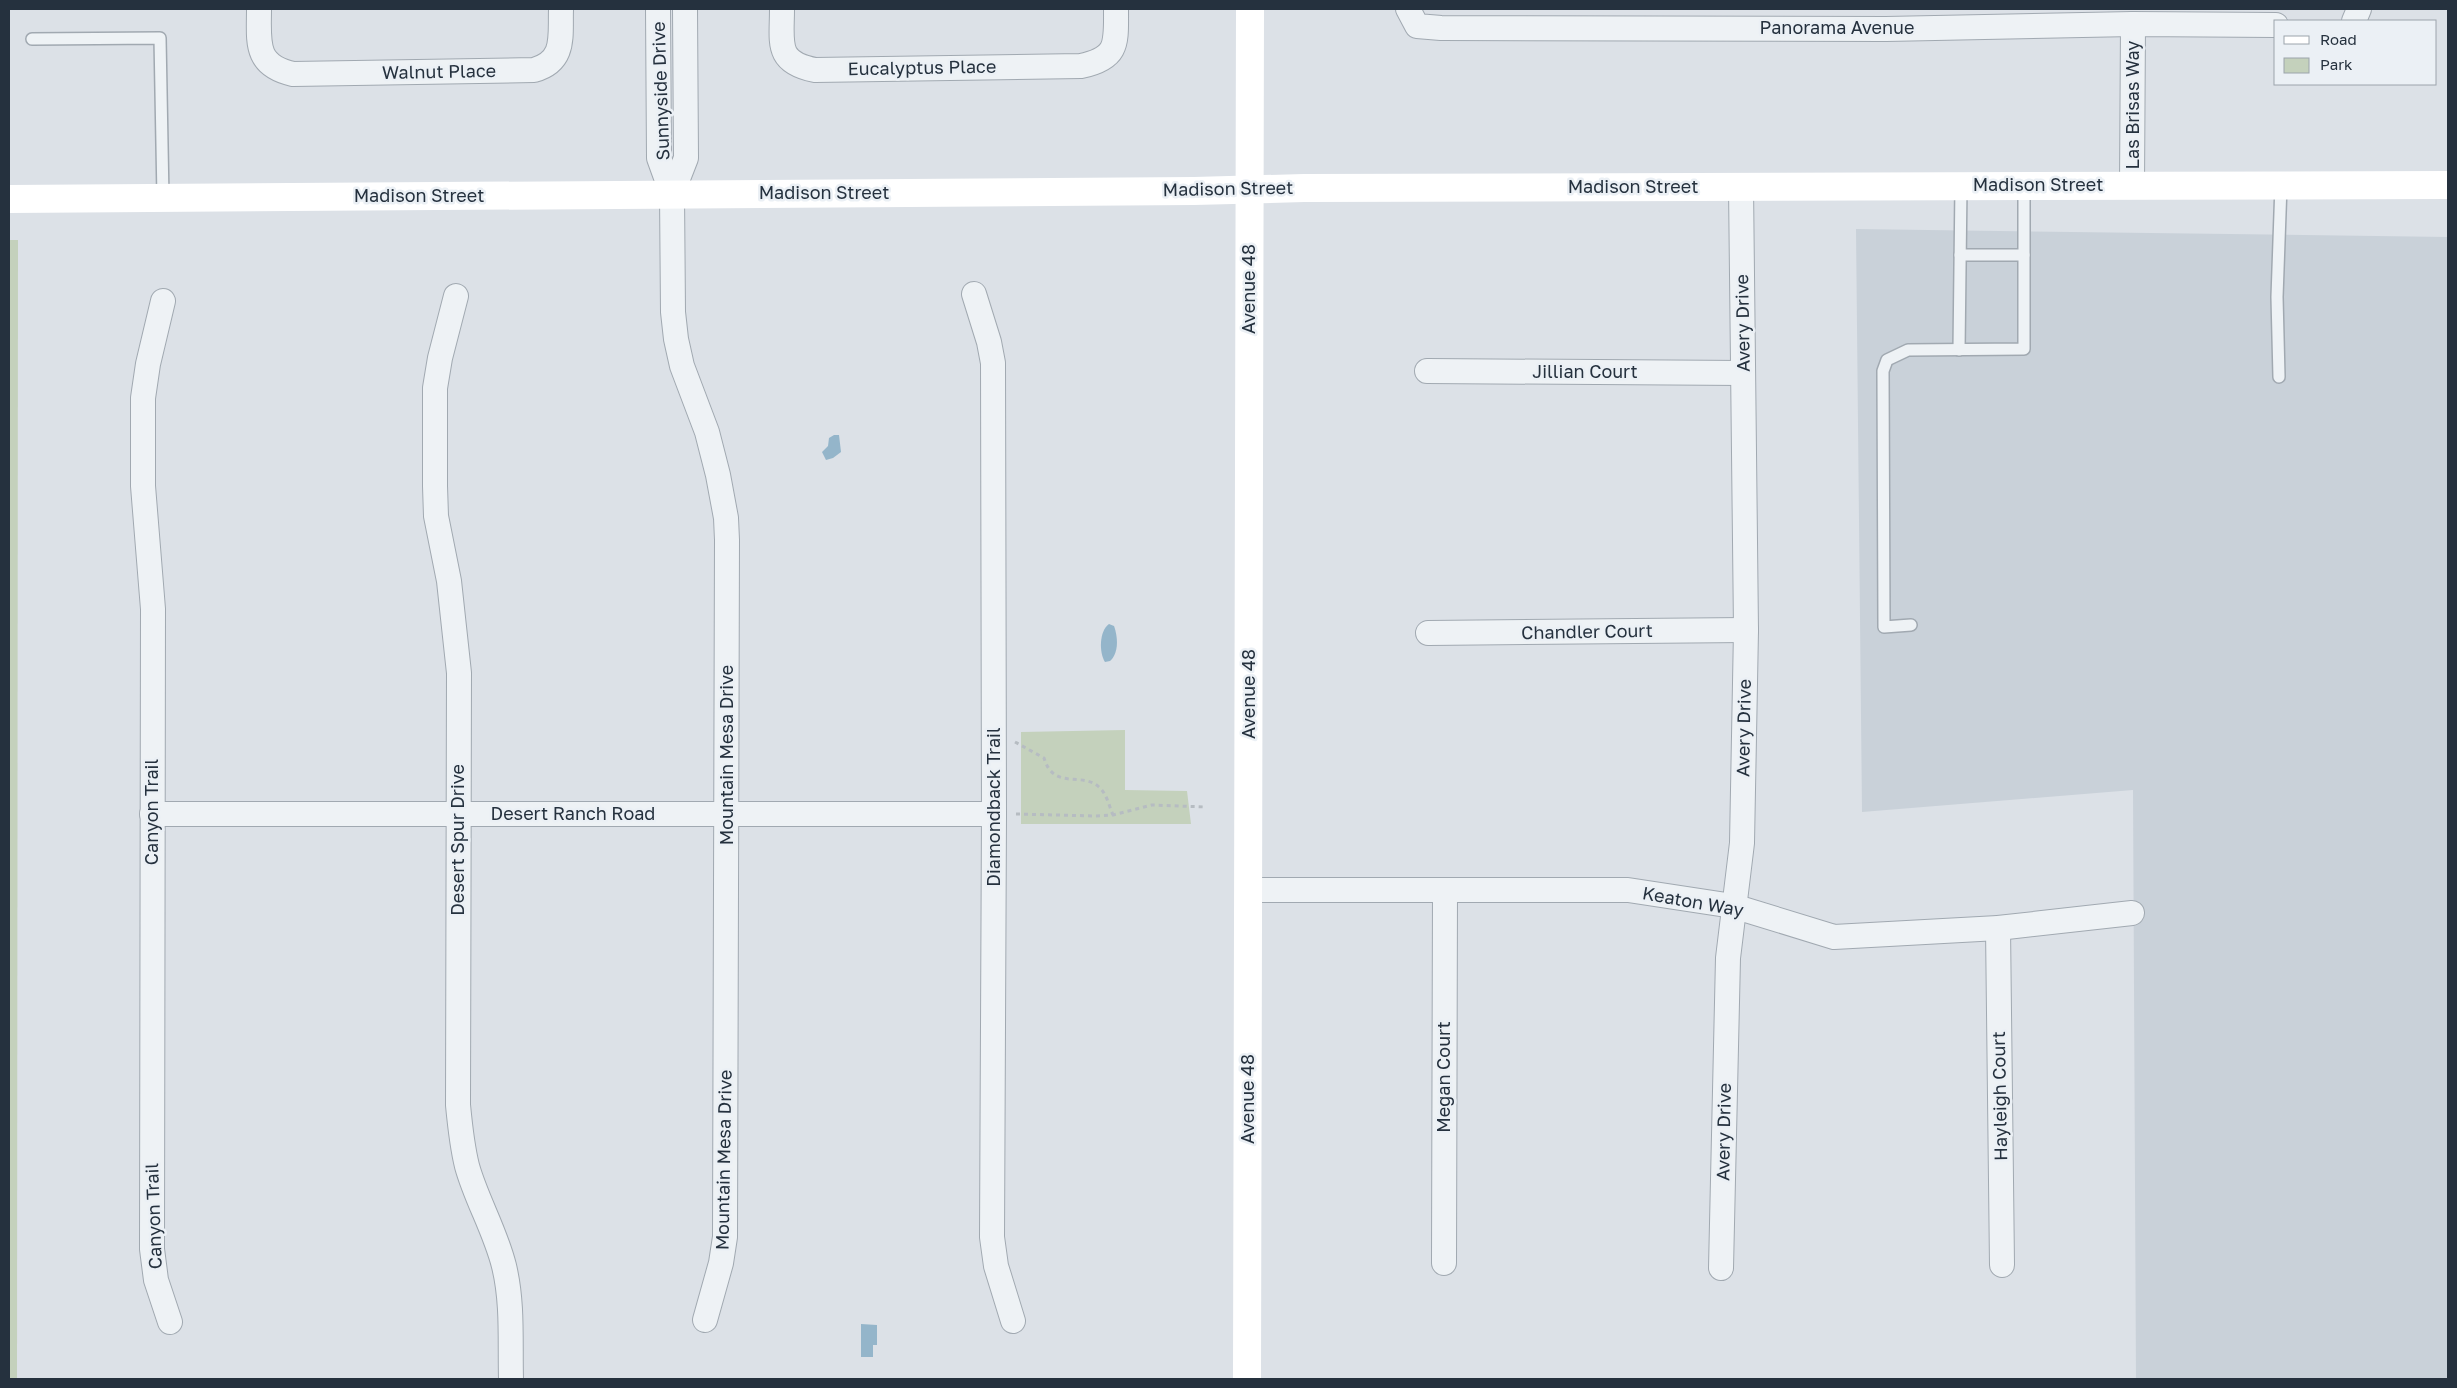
<svg xmlns="http://www.w3.org/2000/svg" width="2457" height="1388" font-family="'Golos Text',sans-serif">
  <style>
    .built { fill: #c9d1d9 }
    .green { fill: #c4d1bc }
    .water { fill: #94b5ca }
    .lines { fill: none; stroke-linecap: round; stroke-linejoin: round }
    .lane-casing { stroke: #a1a9b1; stroke-width: 14 }
    .street-casing { stroke: #a1a9b1; stroke-width: 26 }
    .path { stroke: #b6bcc2; stroke-width: 3; stroke-dasharray: 4 4; stroke-linecap: butt }
    .lane { stroke: #eef2f5; stroke-width: 11 }
    .street { stroke: #eef2f5; stroke-width: 24 }
    .secondary { stroke: #fff; stroke-width: 28 }
    .labels { text-anchor: middle; stroke-width: 5; stroke-linejoin: round; paint-order: stroke }
    .street-label { font-size: 18px; fill: #25313e; stroke: #ebf0f5 }
  </style>
  <rect width="100%" height="100%" fill="#dce1e7"/>
  <path class="built" d="M 1856,229 L 2448,237 L 2448,1379 L 2136,1379 L 2133,790 L 1862,812 Z"/>
  <g class="green">
    <path d="M 9,240 L 18,240 L 17,1379 L 9,1379 Z"/>
    <path d="M 1125,730 L 1125,790 L 1187,791 L 1191,824 L 1021,824 L 1021,732 Z"/>
  </g>
  <g class="water">
    <path d="M 834,435 L 839,435 L 841,452 L 833,458 L 826,460 L 822,452 L 828,446 L 829,438 Z"/>
    <path d="M 1109,624 L 1114,626 C 1118,637 1119,653 1110,661 L 1105,662 C 1099,653 1099,631 1109,624 Z"/>
    <path d="M 861,1324 L 877,1325 L 877,1345 L 873,1345 L 873,1357 L 861,1357 Z"/>
  </g>
  <g class="lines">
    <defs>
      <g id="lane">
        <path d="M 32,39 L 160,38 L 163,198"/>
        <path d="M 1960,255 L 2024,255"/>
        <path d="M 1959,350 L 1961,186"/>
        <path d="M 2279,377 L 2277,297 L 2281,185"/>
        <path d="M 1911,625 L 1884,627 L 1883,371 L 1887,360 L 1908,350 L 2024,349 L 2024,185"/>
      </g>
      <g id="street">
        <path d="M 259,9 C 259,42 254,65 293,74 L 534,70 C 566,61 560,36 561,9"/>
        <path d="M 658,9 L 659,158 L 672,194 L 673,312 L 676,339 L 682,366 L 707,432 L 718,475 L 726,518 L 727,540 L 725,1237 L 721,1263 L 705,1320"/>
        <path d="M 782,9 C 782,43 775,62 815,70 L 1081,66 C 1119,58 1116,43 1116,9"/>
        <path d="M 1408,9 L 1417,26 L 1441,28 L 1886,29 L 2133,24 L 2276,25"/>
        <path d="M 2354,21 L 2359,9"/>
        <path d="M 2132,185 L 2133,24"/>
        <path d="M 672,194 L 686,158 L 685,9"/>
        <path d="M 974,294 L 989,342 L 993,363 L 994,814 L 992,1237 L 996,1266 L 1013,1321"/>
        <path d="M 456,296 L 440,358 L 435,388 L 435,486 L 436,516 L 449,581 L 459,673 L 458,1105 C 460,1126 462,1146 467,1166 C 476,1199 495,1230 504,1266 C 513,1303 510,1341 511,1379"/>
        <path d="M 163,301 L 148,364 L 143,398 L 143,486 L 153,609 L 152,1249 L 156,1280 L 170,1322"/>
        <path d="M 1427,371 L 1743,373"/>
        <path d="M 1428,633 L 1746,630"/>
        <path d="M 152,814 L 994,814"/>
        <path d="M 1248,890 L 1628,890 L 1733,906 L 1834,937 L 1998,928 L 2132,913"/>
        <path d="M 1998,928 L 2002,1265"/>
        <path d="M 1444,1263 L 1445,891"/>
        <path d="M 1721,1268 L 1728,958 L 1742,843 L 1746,630 L 1741,186"/>
      </g>
    </defs>
    <use href="#lane" class="lane-casing"/>
    <use href="#street" class="street-casing"/>
    <g class="path">
      <path d="M 1015,742 L 1044,758 C 1054,791 1081,771 1099,787 C 1107,794 1109,806 1113,815"/>
      <path d="M 1016,814 L 1096,816 L 1113,815 L 1152,805 L 1206,807"/>
    </g>
    <use href="#lane" class="lane"/>
    <use href="#street" class="street"/>
    <g class="secondary">
      <path d="M 9,199 L 1194,191 L 1304,188 L 2448,185"/>
      <path d="M 1247,1379 L 1250,9"/>
    </g>
  </g>
  <g class="labels">
    <g class="street-label">
      <text x="1837" y="34">Panorama Avenue</text>
      <text transform="translate(922 68) rotate(-1)" y="6">Eucalyptus Place</text>
      <text transform="translate(439 72) rotate(-1)" y="6">Walnut Place</text>
      <text transform="translate(661 91) rotate(-92)" y="6">Sunnyside Drive</text>
      <text transform="translate(2133 105) rotate(-90)" y="6">Las Brisas Way</text>
      <text x="2038" y="191">Madison Street</text>
      <text x="1633" y="193">Madison Street</text>
      <text transform="translate(1228 189) rotate(-1)" y="6">Madison Street</text>
      <text x="824" y="199">Madison Street</text>
      <text x="419" y="202">Madison Street</text>
      <text transform="translate(1249 289) rotate(-90)" y="6">Avenue 48</text>
      <text transform="translate(1743 323) rotate(-91)" y="6">Avery Drive</text>
      <text x="1585" y="378">Jillian Court</text>
      <text transform="translate(1587 632) rotate(-1)" y="6">Chandler Court</text>
      <text transform="translate(1249 694) rotate(-90)" y="6">Avenue 48</text>
      <text transform="translate(1744 728) rotate(-89)" y="6">Avery Drive</text>
      <text transform="translate(727 755) rotate(-90)" y="6">Mountain Mesa Drive</text>
      <text transform="translate(994 807) rotate(-90)" y="6">Diamondback Trail</text>
      <text transform="translate(152 812) rotate(-90)" y="6">Canyon Trail</text>
      <text x="573" y="820">Desert Ranch Road</text>
      <text transform="translate(458 840) rotate(-90)" y="6">Desert Spur Drive</text>
      <text transform="translate(1693 902) rotate(10)" y="6">Keaton Way</text>
      <text transform="translate(1444 1077) rotate(-90)" y="6">Megan Court</text>
      <text transform="translate(2000 1096) rotate(-91)" y="6">Hayleigh Court</text>
      <text transform="translate(1248 1099) rotate(-90)" y="6">Avenue 48</text>
      <text transform="translate(1724 1132) rotate(-89)" y="6">Avery Drive</text>
      <text transform="translate(724 1160) rotate(-89)" y="6">Mountain Mesa Drive</text>
      <text transform="translate(154 1216) rotate(-92)" y="6">Canyon Trail</text>
    </g>
  </g>
  <rect width="2457" height="1388" fill="none" stroke="#25313e" stroke-width="20"/>
  <rect x="2274" y="20" width="162" height="65" fill="#ebf0f5" stroke="#9ca4ac"/>
  <rect x="2284" y="36" width="25" height="8" fill="#ffffff" stroke="#9ca4ac"/>
  <text x="2320" y="45" font-size="15" fill="#25313e">Road</text>
  <rect x="2284" y="58" width="25" height="15" fill="#c4d1bc" stroke="#9ca4ac"/>
  <text x="2320" y="70" font-size="15" fill="#25313e">Park</text>
</svg>
